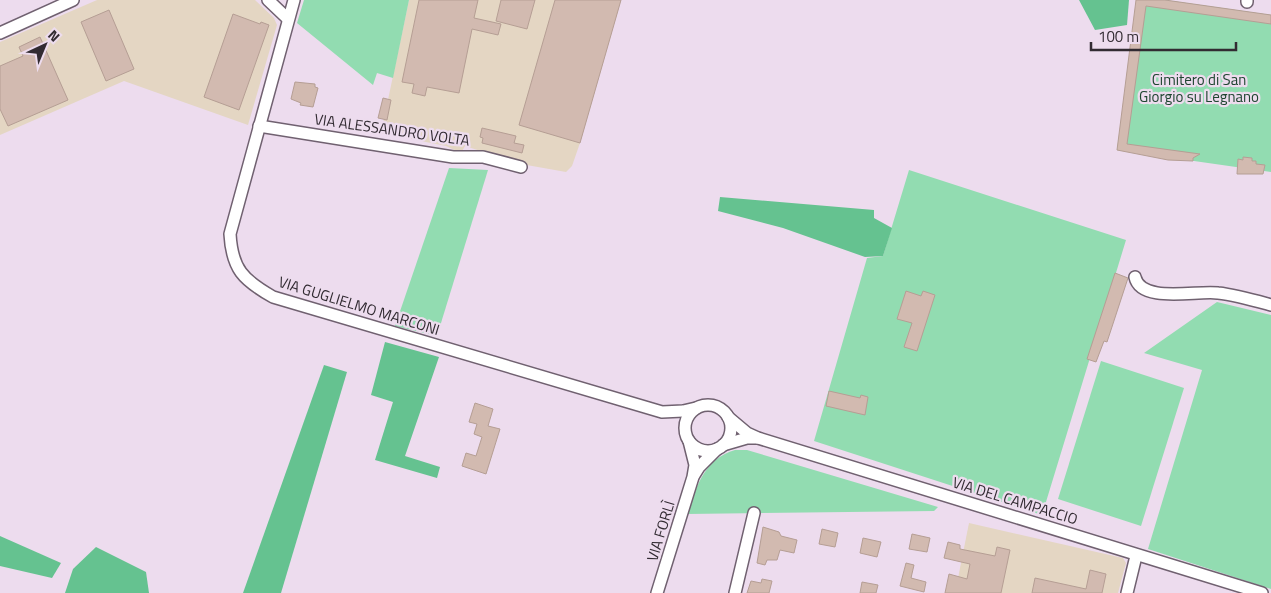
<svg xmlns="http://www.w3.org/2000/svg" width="1271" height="593" font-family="'Titillium Web',sans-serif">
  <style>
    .industrial { fill: #e4d6c3 }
    .green { fill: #92dcb1 }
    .forest { fill: #65c290 }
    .building { fill: #d2bab0; stroke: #b59e94 }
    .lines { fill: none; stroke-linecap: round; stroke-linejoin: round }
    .minor-casing { stroke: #706170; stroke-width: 14 }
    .minor { stroke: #fff; stroke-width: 11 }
    .labels { text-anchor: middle; stroke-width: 4.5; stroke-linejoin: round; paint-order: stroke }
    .park-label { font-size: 15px; fill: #1e4530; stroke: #eddcee }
    .street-label { font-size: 15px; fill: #322b32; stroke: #eddcee }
  </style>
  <rect width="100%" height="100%" fill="#eddcee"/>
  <g class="industrial">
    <path d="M 97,0 L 255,0 L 274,18 L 277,25 L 248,125 L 124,81 L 0,135 L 0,42 Z"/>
    <path d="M 409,0 L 621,0 L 580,143 L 572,166 L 566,172 L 521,164 L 465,146 L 461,153 L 446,146 L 381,133 Z"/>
    <path d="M 969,523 L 1123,558 L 1126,563 L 1118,593 L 955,593 Z"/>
  </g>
  <g class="green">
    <path d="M 304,0 L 409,0 L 393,78 L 377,73 L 373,85 L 297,23 Z"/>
    <path d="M 1138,0 L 1165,0 L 1271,15 L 1271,172 L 1117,150 Z"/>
    <path d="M 449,168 L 488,170 L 437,336 L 395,326 Z"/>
    <path d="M 909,170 L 1126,240 L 1042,515 L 814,441 L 867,258 L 883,256 Z"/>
    <path d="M 1217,302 L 1271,315 L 1271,589 L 1148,549 L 1202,370 L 1144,353 Z"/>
    <path d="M 1101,361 L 1184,388 L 1141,526 L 1058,499 Z"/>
    <path d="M 735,450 L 747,450 L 938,507 L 934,511 L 687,514 C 697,486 704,459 735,450 Z"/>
  </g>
  <g class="forest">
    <path d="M 1079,0 L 1129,0 L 1127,25 L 1095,30 Z"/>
    <path d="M 720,197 L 874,210 L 874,218 L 892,228 L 883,256 L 865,257 L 783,228 L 718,211 Z"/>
    <path d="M 385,342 L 439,357 L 405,456 L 440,467 L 437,478 L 375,460 L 393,402 L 371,395 Z"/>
    <path d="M 324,365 L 347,372 L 281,593 L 243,593 Z"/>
    <path d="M 0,536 L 61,563 L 52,578 L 0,566 Z"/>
    <path d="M 96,547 L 146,572 L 149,593 L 65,593 L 73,569 Z"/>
  </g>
  <g class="building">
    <path d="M 419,0 L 478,0 L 474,18 L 501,24 L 498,35 L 472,29 L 459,93 L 427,87 L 425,96 L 412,93 L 414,84 L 402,82 Z"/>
    <path d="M 501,0 L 535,0 L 527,29 L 496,21 Z"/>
    <path d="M 555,0 L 621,0 L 580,143 L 519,125 Z"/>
    <path d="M 1136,0 L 1165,0 L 1271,15 L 1271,24 L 1146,6 L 1127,144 L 1200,154 L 1193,158 L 1193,161 L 1168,160 L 1117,150 Z"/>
    <path d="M 109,10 L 134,69 L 106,81 L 81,22 Z"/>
    <path d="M 233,14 L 260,24 L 261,22 L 269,25 L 239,110 L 204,97 Z"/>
    <path d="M 40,37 L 68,100 L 8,126 L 0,109 L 0,66 L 23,56 L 19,47 Z"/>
    <path d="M 295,82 L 315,84 L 315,87 L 318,88 L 313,107 L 300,105 L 301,103 L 291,99 Z"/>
    <path d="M 383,98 L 391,100 L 387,120 L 378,118 Z"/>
    <path d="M 482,128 L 516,136 L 514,143 L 524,145 L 522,153 L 482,143 L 483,138 L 480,137 Z"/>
    <path d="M 1243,157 L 1252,158 L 1252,161 L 1256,161 L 1256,164 L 1265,165 L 1263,174 L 1237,174 L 1238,159 L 1243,160 Z"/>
    <path d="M 1115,273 L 1128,278 L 1107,342 L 1104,341 L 1096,362 L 1087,359 Z"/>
    <path d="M 906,291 L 921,296 L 923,291 L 935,295 L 917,351 L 904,347 L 912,323 L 897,319 Z"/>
    <path d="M 829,391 L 860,398 L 861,395 L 868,397 L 865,415 L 826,406 Z"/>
    <path d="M 475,403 L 493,409 L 488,426 L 500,429 L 486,474 L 462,466 L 466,453 L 476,456 L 482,437 L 474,434 L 477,424 L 469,422 Z"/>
    <path d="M 763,527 L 779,532 L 781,536 L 797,540 L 794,553 L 780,550 L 777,560 L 767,560 L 765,565 L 757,563 Z"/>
    <path d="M 822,529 L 838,533 L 835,547 L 819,544 Z"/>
    <path d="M 912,534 L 930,538 L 927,552 L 909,549 Z"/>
    <path d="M 863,538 L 881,542 L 877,557 L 860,553 Z"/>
    <path d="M 948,542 L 960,545 L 960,549 L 995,556 L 997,547 L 1010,550 L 1001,593 L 945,593 L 949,574 L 967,579 L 970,564 L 944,558 Z"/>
    <path d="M 906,563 L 914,565 L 911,578 L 926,582 L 924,592 L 900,586 Z"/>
    <path d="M 1090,570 L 1106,574 L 1102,593 L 1032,593 L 1035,578 L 1086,589 Z"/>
    <path d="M 762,579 L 772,581 L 769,593 L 747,593 L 751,581 L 761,583 Z"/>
    <path d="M 862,582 L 878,585 L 876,593 L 860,593 Z"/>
  </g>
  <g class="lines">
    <defs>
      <g id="minor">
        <path d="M 268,0 L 288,19"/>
        <path d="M 294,0 L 230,234 C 232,269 243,280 273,297 L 662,412 L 683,411 L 696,408"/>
        <path d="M 1247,2 L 1247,0"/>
        <path d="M 0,33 L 73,0"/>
        <path d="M 259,126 L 453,157 L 483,157 L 521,167"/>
        <path d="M 1135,277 C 1141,304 1197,290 1218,293 C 1236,295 1253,300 1271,305"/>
        <circle cx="708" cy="428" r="23"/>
        <path d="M 728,417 L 747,433 L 758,438 L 1262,593"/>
        <path d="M 723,445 L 747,438 L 757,438"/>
        <path d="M 694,475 L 699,467 L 717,449"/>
        <path d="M 657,593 L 693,477 L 695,465 L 689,441"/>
        <path d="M 735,593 L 754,513"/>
        <path d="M 1127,593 L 1136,556"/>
      </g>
    </defs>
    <use href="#minor" class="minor-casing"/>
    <use href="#minor" class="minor"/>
  </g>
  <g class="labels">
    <g class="park-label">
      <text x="1199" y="85">Cimitero di San<tspan x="1199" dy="17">Giorgio su Legnano</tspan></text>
    </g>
    <g class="street-label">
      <text transform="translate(392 130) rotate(8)" y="5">VIA ALESSANDRO VOLTA</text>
      <text transform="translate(359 306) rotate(17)" y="5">VIA GUGLIELMO MARCONI</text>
      <text transform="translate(1015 501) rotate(17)" y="5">VIA DEL CAMPACCIO</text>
      <text transform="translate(661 531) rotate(-73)" y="5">VIA FORLÌ</text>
    </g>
  </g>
  <g transform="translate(45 45) rotate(44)" stroke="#eddcee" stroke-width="4" paint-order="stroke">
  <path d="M0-4L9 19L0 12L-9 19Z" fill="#322b32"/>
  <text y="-8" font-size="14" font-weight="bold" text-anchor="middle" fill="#322b32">N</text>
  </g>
  <path d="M1091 42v8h145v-8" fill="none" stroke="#322b32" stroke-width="2.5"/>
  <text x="1098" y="42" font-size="15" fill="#322b32" stroke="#eddcee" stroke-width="4" paint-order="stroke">100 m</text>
</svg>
